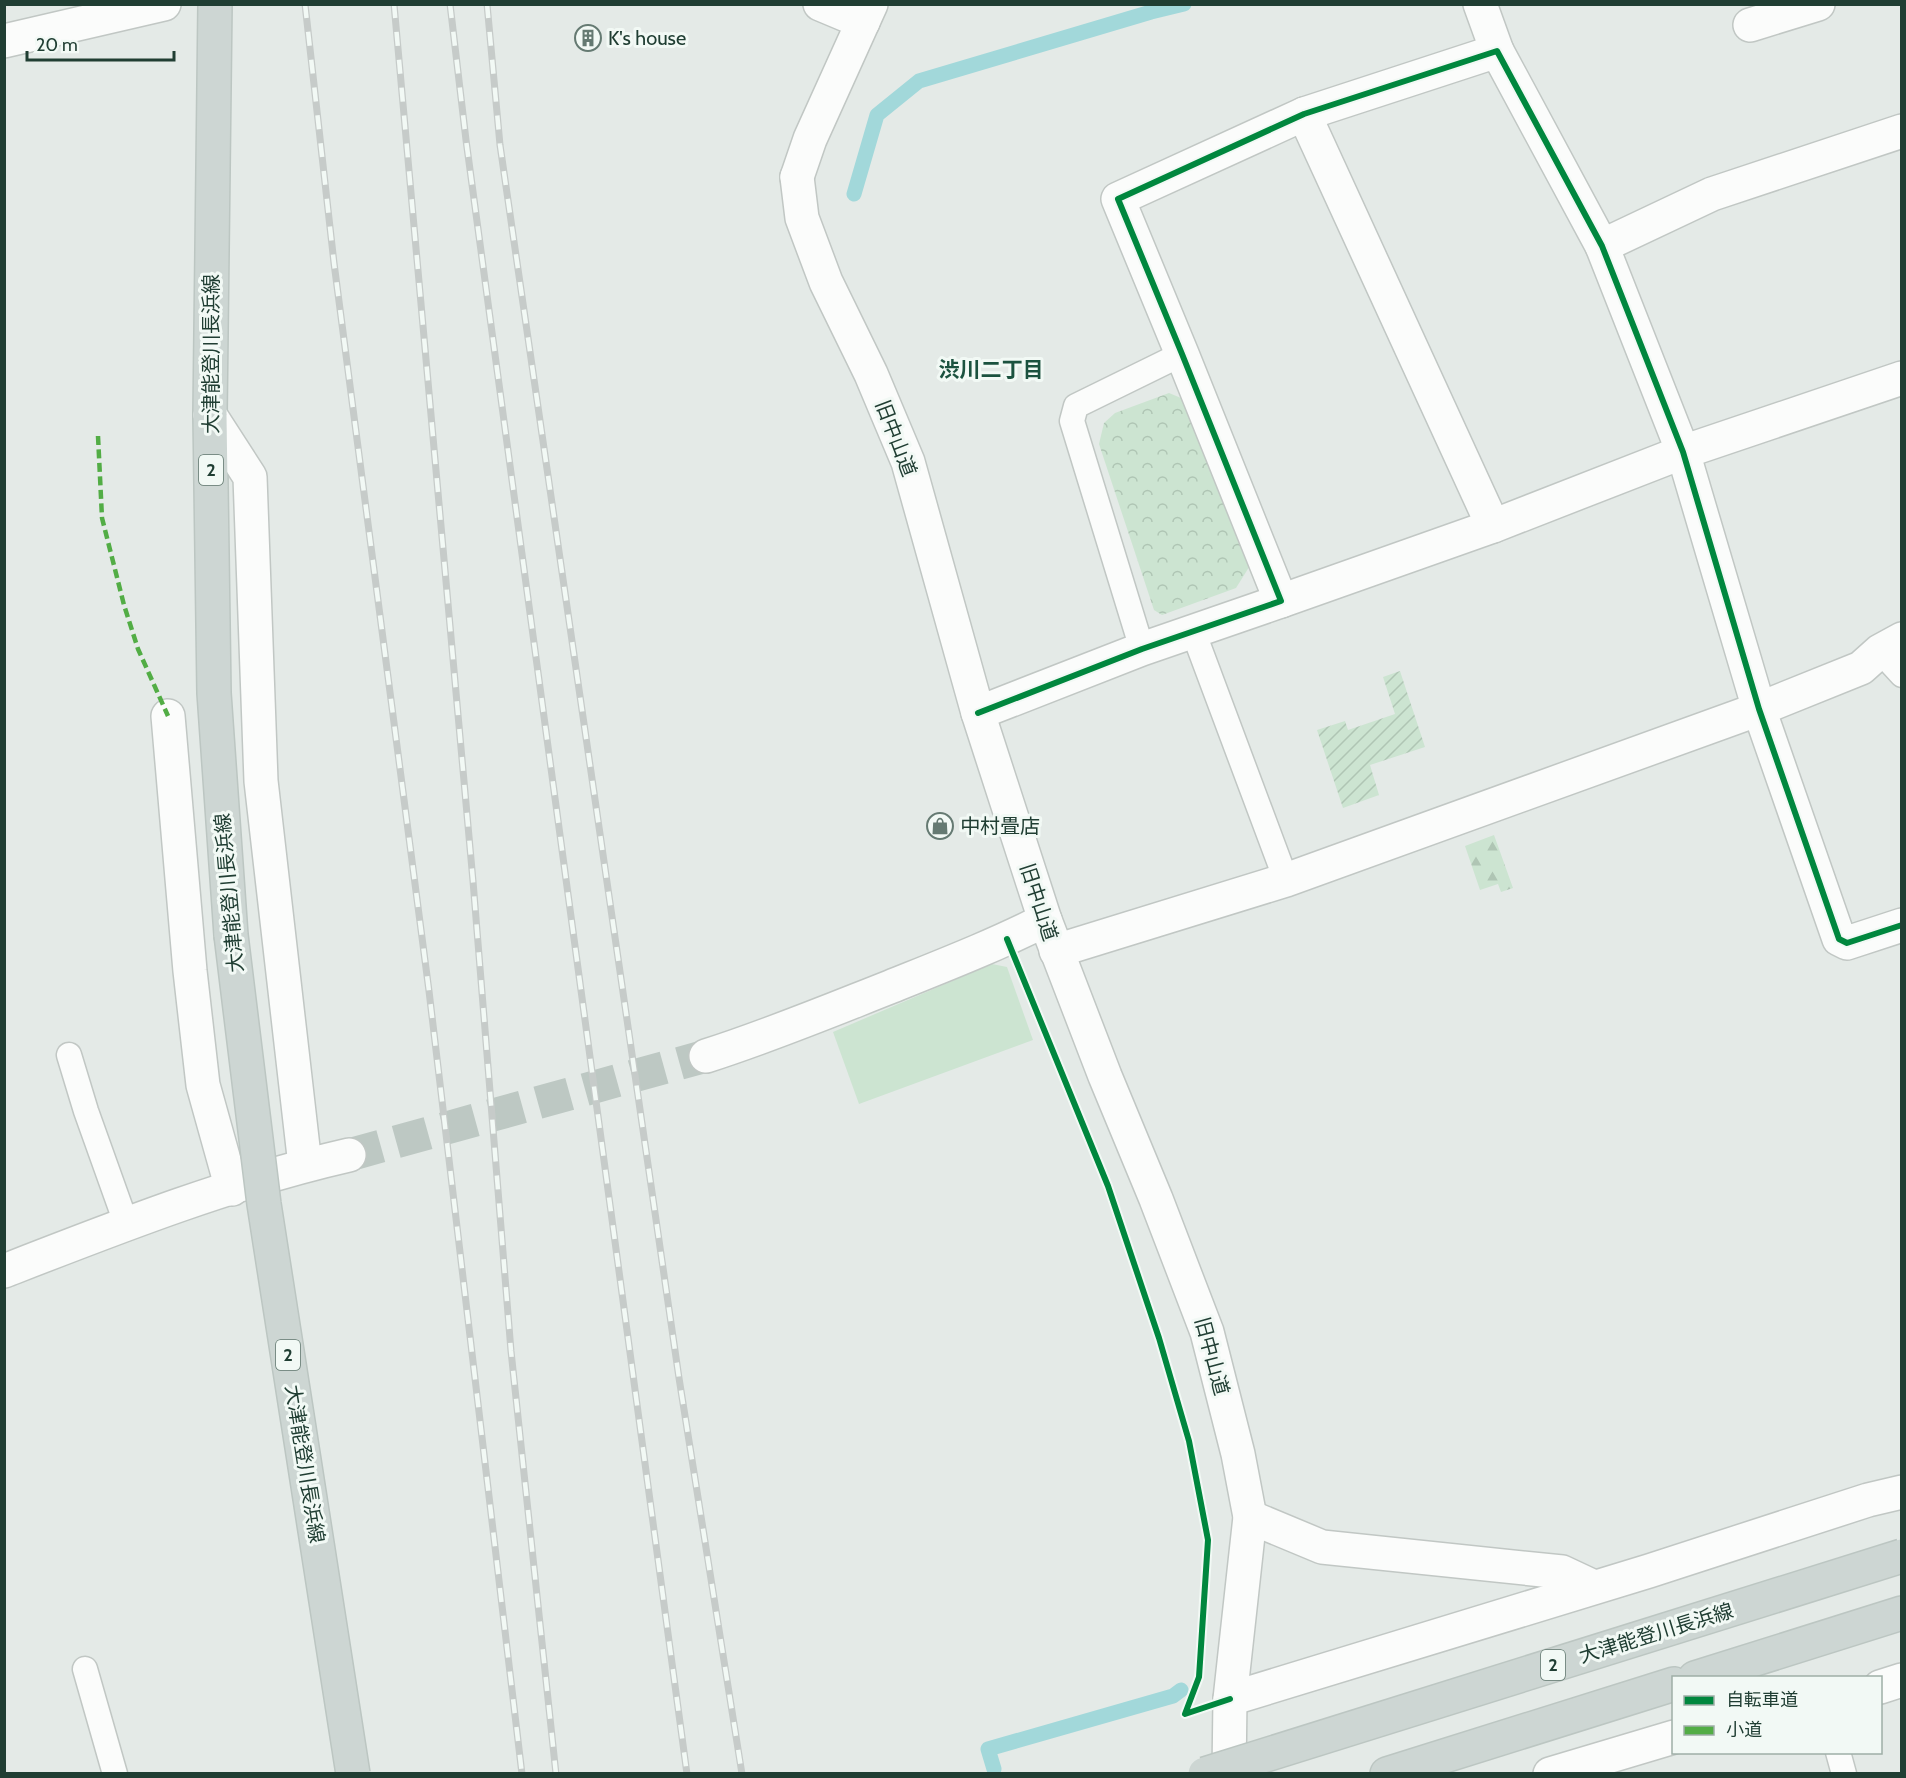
<svg xmlns="http://www.w3.org/2000/svg" width="1906" height="1778" font-family="Cabin,'Noto Sans JP',sans-serif">
  <style>
    .grass { fill: #cce4d1 }
    .forest { fill: url(#forest-firs) }
    .park { fill: url(#park-crowns) }
    .garden { fill: url(#garden-furrows) }
    .lines { fill: none; stroke-linecap: round; stroke-linejoin: round }
    .stream { stroke: #a2d8da; stroke-width: 15 }
    .minor-tunnel { stroke: #bdc8c3; stroke-width: 33; stroke-dasharray: 33 16; stroke-linecap: butt }
    .service-casing { stroke: #c1c7c4; stroke-width: 27 }
    .minor-casing { stroke: #c1c7c4; stroke-width: 36 }
    .tertiary-casing { stroke: #c1c7c4; stroke-width: 36 }
    .primary-casing { stroke: #bcc6c2; stroke-width: 36 }
    .service { stroke: #fbfcfb; stroke-width: 24 }
    .minor { stroke: #fbfcfb; stroke-width: 33 }
    .tertiary { stroke: #fbfcfb; stroke-width: 33 }
    .primary { stroke: #cdd6d3; stroke-width: 33 }
    .rail-casing { stroke: #c6cbc9; stroke-width: 7 }
    .rail { stroke: #f2f9f5; stroke-width: 4.5; stroke-dasharray: 14; stroke-linecap: butt }
    .primary-bridge-casing { stroke: #bcc6c2; stroke-width: 36; stroke-linecap: butt }
    .primary-bridge { stroke: #cdd6d3; stroke-width: 33 }
    .quiet { stroke: #52ad45; stroke-width: 4.5; stroke-dasharray: 9 4.5; stroke-linecap: butt }
    .cycleway-casing { stroke: #f2f9f5; stroke-width: 10 }
    .cycleway { stroke: #00873e; stroke-width: 6 }
    .labels { text-anchor: middle; stroke-width: 6; stroke-linejoin: round; paint-order: stroke }
    .shield { fill: #f2f9f5; stroke: #5f766d; stroke-width: 1.5 }
    .shield-label { font-size: 18px; font-weight: bold; fill: #203e33 }
    .poi-label { font-size: 20px; fill: #203e33; stroke: #f2f9f5; text-anchor: start }
    .street-label { font-size: 20px; fill: #203e33; stroke: #f2f9f5 }
    .neighbourhood-label { font-size: 21px; font-weight: bold; fill: #1b523f; stroke: #f2f9f5 }
  </style>
  <defs>
    <pattern id="forest-firs" width="22" height="20" patternUnits="userSpaceOnUse" patternTransform="scale(1.5)"><rect width="22" height="20" fill="#cce4d1"/><path d="M5 1l3.5 6h-7zM16 11l3.5 6h-7z" fill="#afc5b4"/></pattern>
    <pattern id="park-crowns" width="20" height="18" patternUnits="userSpaceOnUse" patternTransform="scale(1.5)"><rect width="20" height="18" fill="#cce4d1"/><path d="M2 6a3 3 0 1 1 6 0M12 15a3 3 0 1 1 6 0" fill="none" stroke="#afc5b4"/></pattern>
    <pattern id="garden-furrows" width="10" height="10" patternUnits="userSpaceOnUse" patternTransform="scale(1.5)"><rect width="10" height="10" fill="#cce4d1"/><path d="M-1 1l2-2M0 10L10 0M9 11l2-2" fill="none" stroke="#afc5b4"/></pattern>
  </defs>
  <rect width="100%" height="100%" fill="#e4eae7"/>
  <path class="grass" d="M 992,964 L 1007,967 L 1033,1040 L 859,1104 L 833,1032 Z"/>
  <path class="forest" d="M 1494,835 L 1513,888 L 1501,892 L 1498,884 L 1480,890 L 1465,846 Z"/>
  <path class="park" d="M 1169,393 L 1181,398 L 1251,564 L 1236,588 L 1162,615 L 1154,610 L 1099,444 L 1104,423 L 1115,413 Z"/>
  <path class="garden" d="M 1400,671 L 1425,747 L 1370,765 L 1379,795 L 1343,808 L 1317,730 L 1345,721 L 1348,730 L 1395,714 L 1383,677 Z"/>
  <g class="lines">
    <g class="stream">
      <path d="M 854,194 L 877,115 L 919,81 L 1151,12 L 1184,4"/>
      <path d="M 994,1769 L 988,1749 L 1173,1696 L 1181,1690"/>
    </g>
    <path class="minor-tunnel" d="M 349,1155 L 706,1056"/>
    <defs>
      <g id="service">
        <path d="M 1193,631 L 1286,880"/>
        <path d="M 1142,649 L 1072,421 L 1076,406 L 1182,354"/>
        <path d="M 1880,651 L 1902,675"/>
        <path d="M 69,1055 L 86,1111 L 126,1223"/>
        <path d="M 85,1669 L 115,1774"/>
        <path d="M 1838,1752 L 1844,1774"/>
      </g>
      <g id="minor">
        <path d="M 820,4 L 863,22"/>
        <path d="M 1480,4 L 1497,51"/>
        <path d="M 1750,25 L 1818,4"/>
        <path d="M 4,41 L 164,4"/>
        <path d="M 1304,114 L 1493,526"/>
        <path d="M 797,177 L 802,218 L 826,282 L 871,374 L 908,462 L 978,713 L 1045,920 L 1105,1076 L 1156,1199 L 1207,1332 L 1238,1454 L 1250,1517 L 1230,1699 L 1229,1774"/>
        <path d="M 1602,246 L 1712,194 L 1902,131"/>
        <path d="M 210,415 L 250,477 L 261,781 L 305,1165"/>
        <path d="M 1281,601 L 1493,526 L 1683,452 L 1902,378"/>
        <path d="M 978,713 L 1142,649 L 1281,601 L 1182,354 L 1118,199 L 1304,114 L 1497,51 L 1602,246 L 1683,452 L 1759,709 L 1839,939 L 1847,943 L 1902,925"/>
        <path d="M 168,716 L 190,971 L 203,1085 L 232,1189"/>
        <path d="M 1056,951 L 1286,880 L 1759,709 L 1861,668 L 1880,651 L 1902,639"/>
        <path d="M 706,1056 C 769,1036 829,1011 890,987 C 942,966 994,946 1045,920"/>
        <path d="M 4,1271 C 117,1227 231,1182 349,1155"/>
        <path d="M 1250,1517 L 1322,1547 L 1562,1572 L 1594,1587"/>
        <path d="M 1880,1687 L 1902,1680"/>
        <path d="M 1230,1699 L 1649,1571 L 1868,1500 L 1902,1492"/>
        <path d="M 1550,1774 L 1674,1737"/>
      </g>
      <path id="tertiary" d="M 797,177 L 810,139 L 871,4"/>
      <g id="primary">
        <path d="M 215,4 L 210,415 L 214,693 L 231,935"/>
        <path d="M 1695,1678 L 1902,1613"/>
        <path d="M 1387,1774 L 1674,1684"/>
      </g>
    </defs>
    <use href="#service" class="service-casing"/>
    <use href="#minor" class="minor-casing"/>
    <use href="#tertiary" class="tertiary-casing"/>
    <use href="#primary" class="primary-casing"/>
    <use href="#service" class="service"/>
    <use href="#minor" class="minor"/>
    <use href="#tertiary" class="tertiary"/>
    <use href="#primary" class="primary"/>
    <defs>
      <g id="rail">
        <path d="M 305,4 L 334,263 L 429,991 L 522,1774"/>
        <path d="M 394,4 L 473,881 L 511,1351 L 556,1774"/>
        <path d="M 450,4 L 466,140 L 687,1774"/>
        <path d="M 487,4 L 500,145 L 679,1378 L 742,1774"/>
      </g>
    </defs>
    <use href="#rail" class="rail-casing"/>
    <use href="#rail" class="rail"/>
    <defs>
      <g id="primary-bridge">
        <path d="M 231,935 L 264,1204 L 353,1774"/>
        <path d="M 1205,1774 L 1902,1556"/>
      </g>
    </defs>
    <use href="#primary-bridge" class="primary-bridge-casing"/>
    <use href="#primary-bridge" class="primary-bridge"/>
    <path class="quiet" d="M 98,436 L 102,518 L 124,605 L 138,649 L 168,716"/>
    <defs>
      <g id="cycleway">
        <path d="M 978,713 L 1142,649 L 1281,601 L 1182,354 L 1118,199 L 1304,114 L 1497,51 L 1602,246 L 1683,452 L 1759,709 L 1839,939 L 1847,943 L 1902,925"/>
        <path d="M 1007,939 L 1108,1186 L 1159,1338 L 1189,1441 L 1208,1540 L 1199,1677 L 1185,1714 L 1230,1699"/>
      </g>
    </defs>
    <use href="#cycleway" class="cycleway-casing"/>
    <use href="#cycleway" class="cycleway"/>
  </g>
  <defs>
    <symbol id="building-ring" viewBox="-11 -11 22 22"><circle r="9.5" fill="#f2f9f5" stroke="#657a72" stroke-width="1.5"/><path d="M-4-6H4V6H1V3H-1V6H-4ZM-2.5-4.3h1.7v1.8h-1.7ZM.8-4.3h1.7v1.8H.8ZM-2.5-1h1.7V.8h-1.7ZM.8-1h1.7V.8H.8Z" fill="#657a72"/></symbol>
    <symbol id="shop-ring" viewBox="-11 -11 22 22"><circle r="9.5" fill="#f2f9f5" stroke="#657a72" stroke-width="1.5"/><path d="M-5-2.5h2.3a2.7 3.5 0 0 1 5.4 0H5L5.5 6h-11ZM-1.5-2.5h3a1.5 2.3 0 0 0-3 0Z" fill="#657a72"/></symbol>
  </defs>
  <g fill-rule="evenodd">
    <use href="#building-ring" x="573" y="23" width="30" height="30"/>
    <use href="#shop-ring" x="925" y="811" width="30" height="30"/>
  </g>
  <g class="labels">
    <g class="shield">
      <rect x="199" y="455" width="24" height="30" rx="4.5"/>
      <rect x="276" y="1340" width="24" height="30" rx="4.5"/>
      <rect x="1541" y="1650" width="24" height="30" rx="4.5"/>
    </g>
    <g class="shield-label">
      <text x="211" y="476">2</text>
      <text x="288" y="1361">2</text>
      <text x="1553" y="1671">2</text>
    </g>
    <g class="poi-label">
      <text x="608" y="45">K's house</text>
      <text x="960" y="833">中村畳店</text>
    </g>
    <g class="street-label">
      <text transform="translate(211 354) rotate(-90)" y="7">大津能登川長浜線</text>
      <text transform="translate(896 438) rotate(69)" y="7">旧中山道</text>
      <text transform="translate(229 893) rotate(-95)" y="7">大津能登川長浜線</text>
      <text transform="translate(1039 902) rotate(72)" y="7">旧中山道</text>
      <text transform="translate(1212 1356) rotate(75)" y="7">旧中山道</text>
      <text transform="translate(305 1464) rotate(81)" y="7">大津能登川長浜線</text>
      <text transform="translate(1656 1633) rotate(-17)" y="7">大津能登川長浜線</text>
    </g>
    <g class="neighbourhood-label">
      <text x="991" y="377">渋川二丁目</text>
    </g>
  </g>
  <rect width="1906" height="1778" fill="none" stroke="#203e33" stroke-width="12"/>
  <rect x="1672" y="1676" width="210" height="78" fill="#f2f9f5" stroke="#9eaea7" stroke-width="1.5"/>
  <rect x="1684" y="1696" width="30" height="9" fill="#00873e" stroke="#9eaea7" stroke-width="1.5"/>
  <text x="1726" y="1706" font-size="18" fill="#203e33">自転車道</text>
  <rect x="1684" y="1726" width="30" height="9" fill="#52ad45" stroke="#9eaea7" stroke-width="1.5"/>
  <text x="1726" y="1736" font-size="18" fill="#203e33">小道</text>
  <path d="M27 51v9h147v-9" fill="none" stroke="#203e33" stroke-width="3"/>
  <text x="36" y="51" font-size="18" fill="#203e33" stroke="#f2f9f5" stroke-width="4.5" paint-order="stroke">20 m</text>
</svg>
